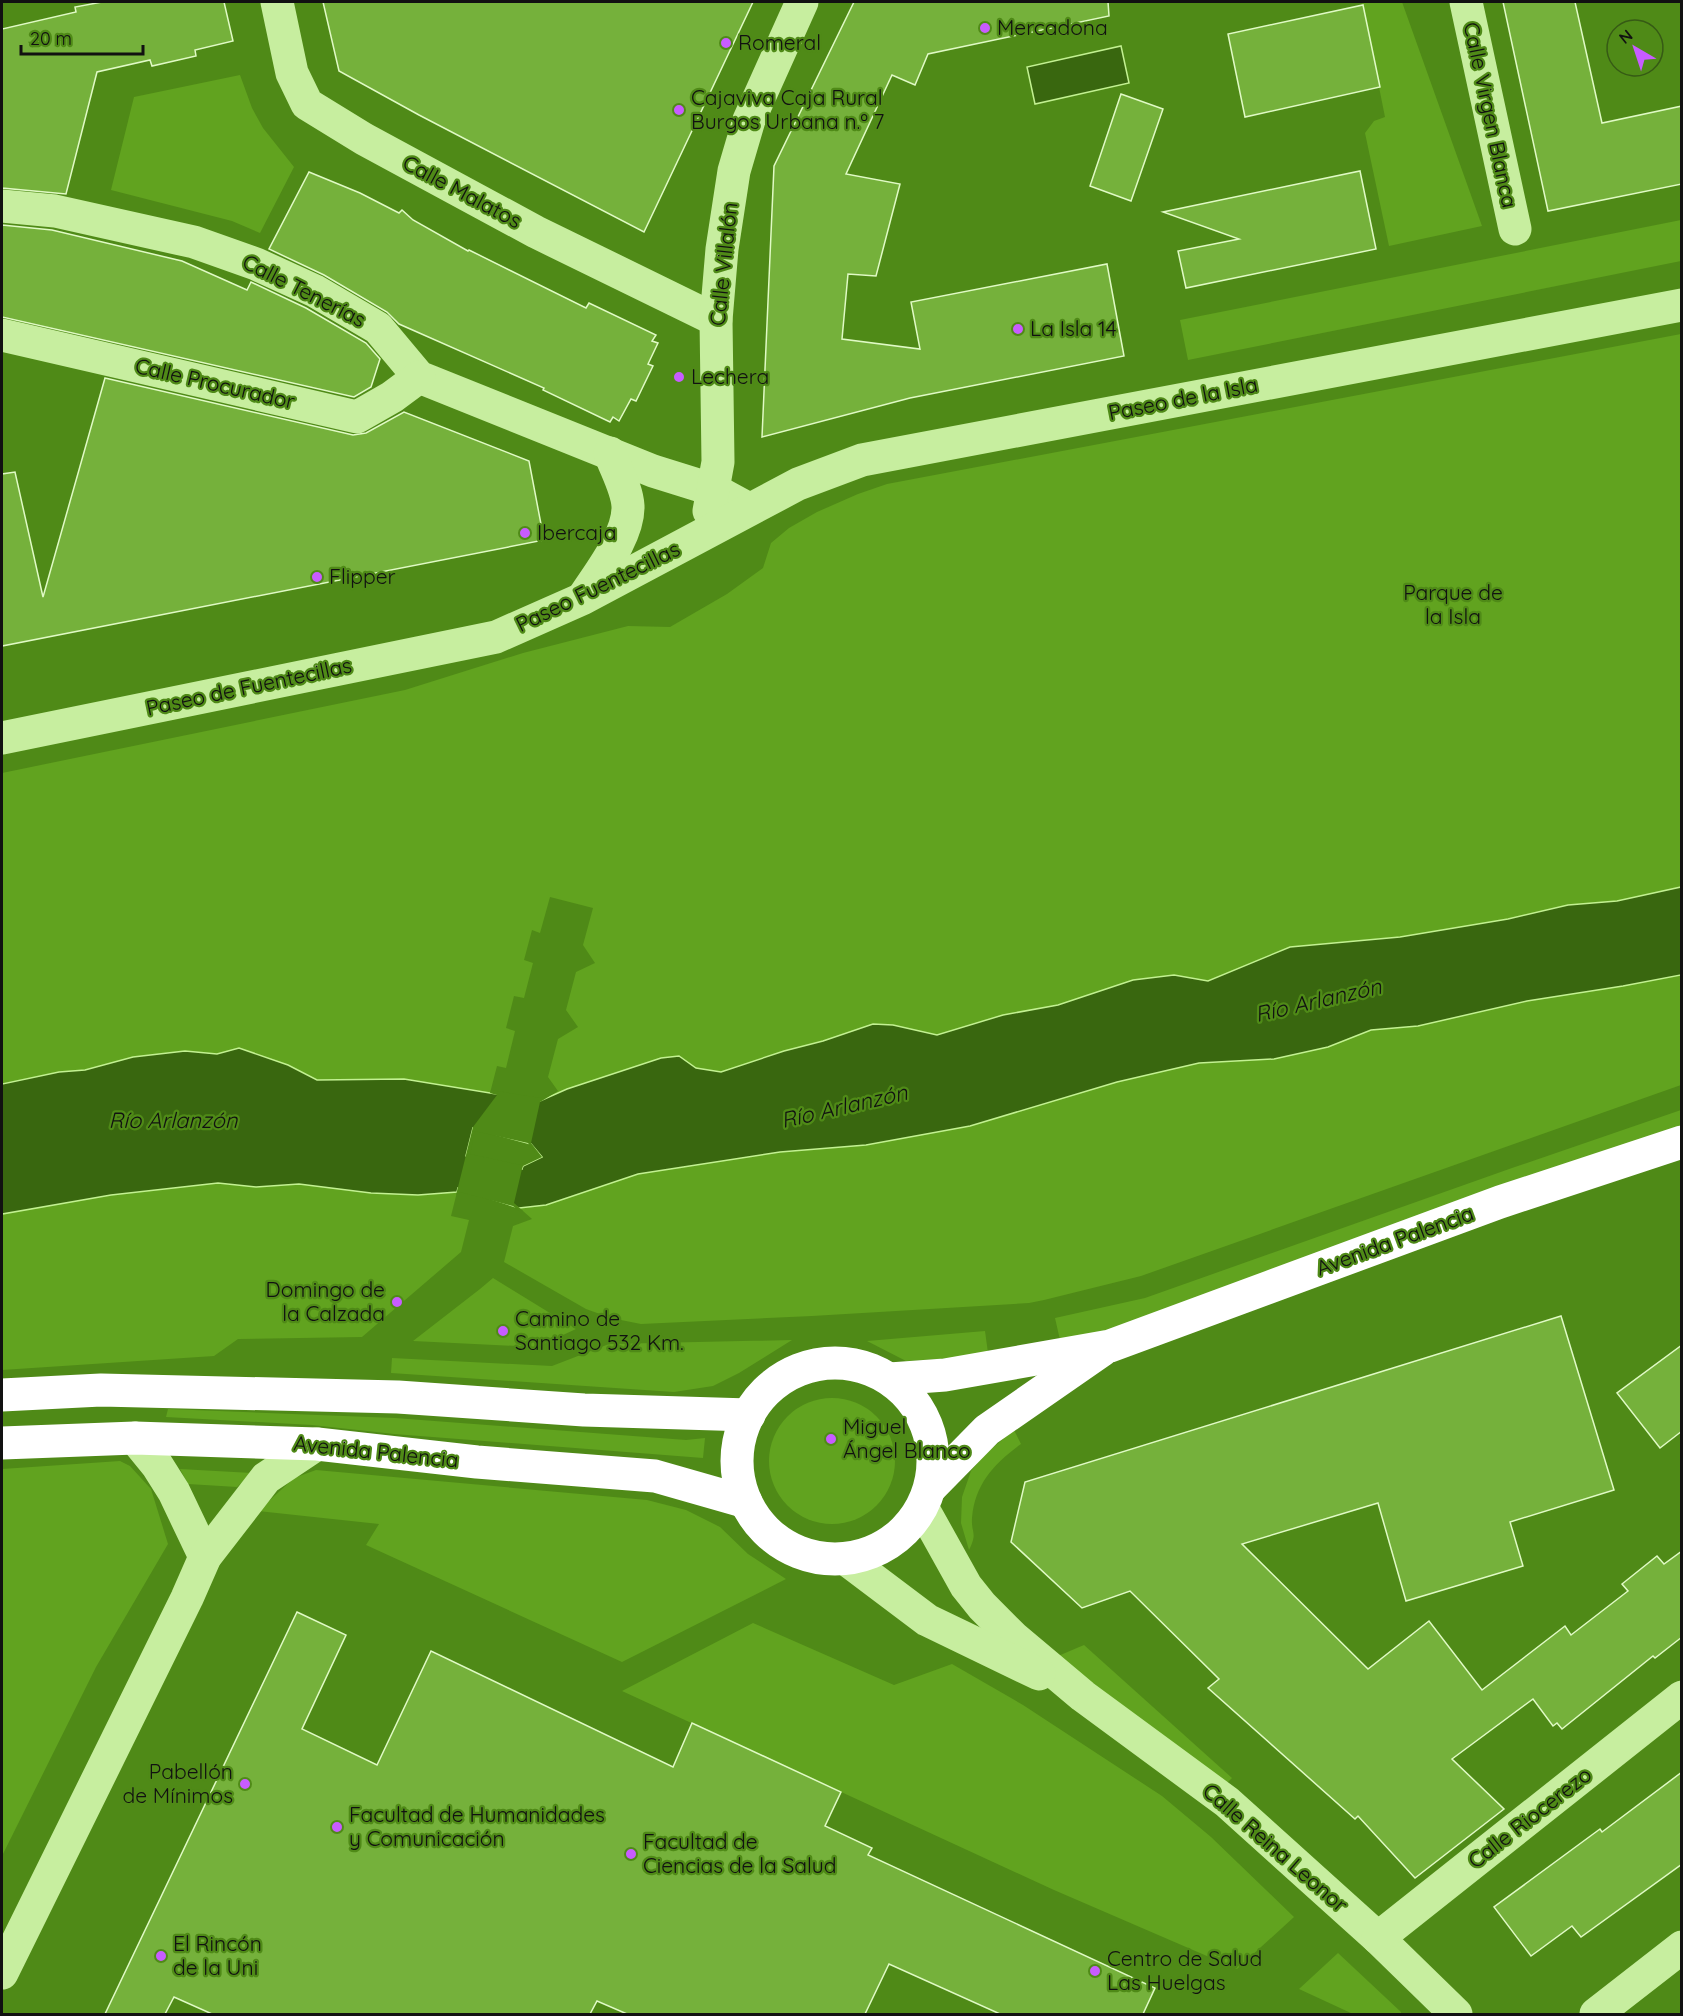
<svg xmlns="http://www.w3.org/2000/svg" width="1683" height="2016" font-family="Quicksand,sans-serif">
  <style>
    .green { fill: #61a31f }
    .water { fill: #39670f; stroke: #c3f192; stroke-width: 1.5; fill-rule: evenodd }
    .pier { fill: #4f8a17; fill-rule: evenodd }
    .building { fill: #75b13b; stroke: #e0fac5; stroke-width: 1.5 }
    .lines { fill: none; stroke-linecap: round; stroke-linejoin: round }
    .minor { stroke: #c7ee9f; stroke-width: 33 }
    .highway { stroke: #fff; stroke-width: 33 }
    .poi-dot { fill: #c85cff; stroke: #4f8a17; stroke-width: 2 }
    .labels { text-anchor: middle; stroke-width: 4.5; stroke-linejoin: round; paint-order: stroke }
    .poi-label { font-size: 21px; fill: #111; stroke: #4f8a17; text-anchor: start }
    .street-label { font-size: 21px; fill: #111; stroke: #4f8a17 }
    .park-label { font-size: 21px; fill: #111; stroke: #4f8a17 }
    .water-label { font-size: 22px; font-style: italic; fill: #111; stroke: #4f8a17 }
  </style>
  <rect width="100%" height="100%" fill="#4f8a17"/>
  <g class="green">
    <path d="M 1362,2 L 1402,2 L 1482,226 L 1389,246 L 1365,133 L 1374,121 L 1385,117 Z"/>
    <path d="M 240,75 L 252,108 L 263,128 L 294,167 L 260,233 L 232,221 L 111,190 L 134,97 Z"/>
    <path d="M 1681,220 L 1681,261 L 1188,360 L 1180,320 Z"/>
    <path d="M 1681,334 L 1681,1085 L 1141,1276 L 1044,1300 L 1029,1303 L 812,1316 L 641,1324 L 611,1318 L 586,1309 L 504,1262 L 513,1226 L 532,1219 L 514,1203 L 542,1157 L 540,1101 L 558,1091 L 548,1077 L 558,1039 L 578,1027 L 566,1010 L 576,972 L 595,963 L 583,945 L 593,908 L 550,897 L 540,933 L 532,930 L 524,960 L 533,963 L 524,998 L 514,996 L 506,1028 L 515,1031 L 506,1068 L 497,1066 L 490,1093 L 404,1079 L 316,1080 L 288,1065 L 239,1048 L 217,1054 L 185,1051 L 133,1057 L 85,1070 L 59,1072 L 2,1084 L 2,773 L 405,690 L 523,653 L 628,626 L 670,627 L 727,594 L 763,568 L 771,543 L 789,528 L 817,512 L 858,494 L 887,484 Z"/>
    <path d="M 1681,1110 L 1681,1129 L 1108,1333 L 1060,1340 L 1055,1318 L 1145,1298 L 1512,1168 Z"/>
    <path d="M 218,1183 L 256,1187 L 299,1184 L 371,1193 L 418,1195 L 457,1192 L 451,1216 L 469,1220 L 461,1252 L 362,1337 L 238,1339 L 214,1356 L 2,1370 L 2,1214 L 111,1195 Z"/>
    <path d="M 493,1278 L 576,1329 L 537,1347 L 413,1341 L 480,1289 Z"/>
    <path d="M 985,1331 L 988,1353 L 954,1358 L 906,1361 L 867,1341 Z"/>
    <path d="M 792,1340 L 739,1373 L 713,1386 L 674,1392 L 391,1373 L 392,1358 L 552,1366 L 609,1344 Z"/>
    <circle cx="832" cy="1461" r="63"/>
    <path d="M 168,1409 L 395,1418 L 686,1440 L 705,1438 L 703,1458 L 394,1434 L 312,1425 L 166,1417 Z"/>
    <path d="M 1014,1430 L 1021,1444 C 995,1463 975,1483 972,1518 C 971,1534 978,1532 969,1550 L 961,1523 L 962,1497 L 971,1471 L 985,1454 Z"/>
    <path d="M 120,1461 L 130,1466 L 151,1489 L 168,1544 L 96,1667 L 2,1856 L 2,1469 Z"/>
    <path d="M 180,1469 L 252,1473 L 237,1487 L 188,1484 Z"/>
    <path d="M 316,1470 L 647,1500 L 686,1510 L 720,1527 L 748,1554 L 786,1579 L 622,1662 L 366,1545 L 379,1524 L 258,1511 L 294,1478 Z"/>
    <path d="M 753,1623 L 894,1685 L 952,1664 L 1023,1705 L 1162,1796 L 1211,1837 L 1294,1917 L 1237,1969 L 1054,1890 L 622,1691 Z"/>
    <path d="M 1084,1645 L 1232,1778 L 1225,1785 L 1058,1656 Z"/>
    <path d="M 1338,1953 L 1401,2012 L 1401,2014 L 1353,2014 L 1299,1989 Z"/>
  </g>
  <g class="water">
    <path d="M 1121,46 L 1129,83 L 1035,104 L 1027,67 Z"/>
    <path d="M 1681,887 L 1681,975 L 1623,986 L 1527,1001 L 1418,1026 L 1371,1030 L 1328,1047 L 1274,1059 L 1199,1063 L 1117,1082 L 970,1126 L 866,1145 L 780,1152 L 638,1174 L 546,1205 L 519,1208 L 458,1188 L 457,1192 L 418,1195 L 371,1193 L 299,1184 L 256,1187 L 218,1183 L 111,1195 L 2,1214 L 2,1084 L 59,1072 L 85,1070 L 133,1057 L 185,1051 L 217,1054 L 239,1048 L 288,1065 L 317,1080 L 404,1079 L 540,1101 L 567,1089 L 661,1058 L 679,1056 L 696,1068 L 721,1072 L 784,1051 L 823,1041 L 873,1024 L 893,1025 L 937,1035 L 1003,1015 L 1058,1005 L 1133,980 L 1174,975 L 1208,981 L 1290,947 L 1400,937 L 1508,919 L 1568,905 L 1617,901 ZM 473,1128 L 531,1144 L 542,1157 L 523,1166 L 522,1169 L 466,1156 Z"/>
  </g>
  <path class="pier" d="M 491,1090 L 540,1098 L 558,1091 L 540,1102 L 531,1143 L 542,1157 L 523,1166 L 522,1169 L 514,1203 L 523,1211 L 519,1211 L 513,1206 L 460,1192 L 456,1195 L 473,1127 L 497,1095 L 490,1093 ZM 475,1131 L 528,1143 L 537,1156 L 520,1165 L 470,1154 Z"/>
  <g class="building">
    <path d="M 102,2 L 224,2 L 233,41 L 195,50 L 196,56 L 152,66 L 150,60 L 97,72 L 66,194 L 2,188 L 2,29 L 76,12 L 75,7 Z"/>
    <path d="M 323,2 L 753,2 L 644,232 L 419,115 L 339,71 Z"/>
    <path d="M 854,2 L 1108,2 L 1109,16 L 928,54 L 915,85 L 892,75 L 846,174 L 900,184 L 876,276 L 848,274 L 842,339 L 920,349 L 911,302 L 1107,264 L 1124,356 L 910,398 L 762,437 L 774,166 Z"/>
    <path d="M 1503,2 L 1575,2 L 1602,123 L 1682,106 L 1682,184 L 1548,211 Z"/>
    <path d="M 1363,5 L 1380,87 L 1245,117 L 1228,34 Z"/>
    <path d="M 1121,94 L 1163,109 L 1131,201 L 1090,186 Z"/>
    <path d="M 1360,171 L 1376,249 L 1186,288 L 1178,251 L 1239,239 L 1163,212 Z"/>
    <path d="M 309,172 L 360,193 L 399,213 L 402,210 L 413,220 L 468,251 L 469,250 L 586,308 L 589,303 L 656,335 L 652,341 L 658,343 L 648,364 L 653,366 L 636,401 L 631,399 L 619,421 L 613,417 L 610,422 L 543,390 L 544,388 L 399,324 L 387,312 L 324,275 L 269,249 Z"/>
    <path d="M 2,225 L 52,230 L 182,261 L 247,290 L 251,282 L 306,308 L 366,343 L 380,359 L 371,387 L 354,397 L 2,317 Z"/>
    <path d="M 105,378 L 353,435 L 366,433 L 404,412 L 529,461 L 544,540 L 2,646 L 2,474 L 15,472 L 43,597 Z"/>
    <path d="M 1561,1316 L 1614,1490 L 1510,1522 L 1523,1566 L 1406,1601 L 1378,1503 L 1242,1544 L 1368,1669 L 1429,1621 L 1482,1690 L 1565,1626 L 1571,1635 L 1628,1591 L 1622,1584 L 1657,1556 L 1664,1564 L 1682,1551 L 1682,1637 L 1655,1658 L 1653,1656 L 1562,1729 L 1557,1723 L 1553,1726 L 1533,1699 L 1452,1759 L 1504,1809 L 1415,1878 L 1358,1816 L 1355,1819 L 1208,1688 L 1219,1679 L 1130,1591 L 1082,1608 L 1011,1542 L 1025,1482 Z"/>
    <path d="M 1682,1345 L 1682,1431 L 1660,1448 L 1617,1393 Z"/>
    <path d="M 297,1612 L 346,1635 L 302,1729 L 377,1765 L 431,1651 L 673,1767 L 692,1723 L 841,1792 L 825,1826 L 872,1848 L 868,1855 L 1155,1988 L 1143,2014 L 1000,2014 L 889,1964 L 865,2014 L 627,2014 L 597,2001 L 590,2014 L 212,2014 L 174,1997 L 165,2014 L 105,2014 Z"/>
    <path d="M 1682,1772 L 1682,1864 L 1581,1937 L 1572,1926 L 1531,1956 L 1494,1907 L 1600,1829 L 1602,1832 Z"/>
  </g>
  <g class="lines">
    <g class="minor">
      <path d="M 277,2 L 292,73 L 307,104 L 364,139 L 536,232 L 716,320"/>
      <path d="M 1466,2 L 1515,229"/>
      <path d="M 2,206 L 55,211 L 194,242 L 256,264 L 315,291 L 378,328 L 419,377 L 653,471 L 714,490 L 749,509"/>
      <path d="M 2,335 L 357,417 L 392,397 L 419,377"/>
      <path d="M 709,511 L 718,462 L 716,320 L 722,249 L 734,171 L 749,120 L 802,2"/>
      <path d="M 583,598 C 599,573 629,536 628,506 C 627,489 616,470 610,453"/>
      <path d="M 2,738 L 496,637 L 582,599 L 798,484 L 862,460 L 1682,305"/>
      <path d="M 135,1438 L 157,1465 L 174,1492 L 205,1557"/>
      <path d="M 922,1507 L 966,1586 L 982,1606 L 1014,1638 L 1083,1696 L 1227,1802 L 1378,1938 L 1456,2014"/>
      <path d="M 846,1559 L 927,1620 L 1039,1674"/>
      <path d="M 1378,1938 L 1682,1697"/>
      <path d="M 2,1973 L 187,1598 L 205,1557 L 266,1478 L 317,1444"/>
      <path d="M 1596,2014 L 1682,1947"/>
    </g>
    <g class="highway">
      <circle cx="835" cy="1461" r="98"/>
      <path d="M 890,1379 L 945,1375 L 1110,1346 L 1500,1202 L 1682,1142"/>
      <path d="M 2,1395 L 101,1390 L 398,1397 L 584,1410 L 749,1415"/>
      <path d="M 2,1443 L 135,1438 L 317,1444 L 477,1462 L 655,1476 L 746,1502"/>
      <path d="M 930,1488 L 987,1430 L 1101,1351"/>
    </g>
  </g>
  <g class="poi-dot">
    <circle cx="985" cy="28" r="6"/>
    <circle cx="726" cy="43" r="6"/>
    <circle cx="679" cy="110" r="6"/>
    <circle cx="1018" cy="329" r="6"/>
    <circle cx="679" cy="377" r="6"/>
    <circle cx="525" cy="533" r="6"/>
    <circle cx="317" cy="577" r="6"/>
    <circle cx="397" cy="1302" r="6"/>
    <circle cx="503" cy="1331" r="6"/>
    <circle cx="831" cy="1439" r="6"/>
    <circle cx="245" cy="1784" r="6"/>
    <circle cx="337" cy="1827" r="6"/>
    <circle cx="631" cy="1854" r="6"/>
    <circle cx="161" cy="1956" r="6"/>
    <circle cx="1095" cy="1971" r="6"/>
  </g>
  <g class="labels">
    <g class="poi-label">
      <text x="997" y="35">Mercadona</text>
      <text x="738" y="50">Romeral</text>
      <text x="691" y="105">Cajaviva Caja Rural<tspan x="691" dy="24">Burgos Urbana n.º 7</tspan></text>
      <text x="1030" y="336">La Isla 14</text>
      <text x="691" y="384">Lechera</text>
      <text x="537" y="540">Ibercaja</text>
      <text x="329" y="584">Flipper</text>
      <text x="385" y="1297" text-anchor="end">Domingo de<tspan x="385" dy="24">la Calzada</tspan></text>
      <text x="515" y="1326">Camino de<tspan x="515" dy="24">Santiago 532 Km.</tspan></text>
      <text x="843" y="1434">Miguel<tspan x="843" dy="24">Ángel Blanco</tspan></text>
      <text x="233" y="1779" text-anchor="end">Pabellón<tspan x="233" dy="24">de Mínimos</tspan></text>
      <text x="349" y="1822">Facultad de Humanidades<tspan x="349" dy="24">y Comunicación</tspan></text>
      <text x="643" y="1849">Facultad de<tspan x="643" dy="24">Ciencias de la Salud</tspan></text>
      <text x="173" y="1951">El Rincón<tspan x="173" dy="24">de la Uni</tspan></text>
      <text x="1107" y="1966">Centro de Salud<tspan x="1107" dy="24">Las Huelgas</tspan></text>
    </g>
    <g class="street-label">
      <text transform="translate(1490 115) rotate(78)" y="7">Calle Virgen Blanca</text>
      <text transform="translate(462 192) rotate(28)" y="7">Calle Malatos</text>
      <text transform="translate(724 264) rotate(-84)" y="7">Calle Villalón</text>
      <text transform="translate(304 291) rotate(27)" y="7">Calle Tenerías</text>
      <text transform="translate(215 384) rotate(13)" y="7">Calle Procurador</text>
      <text transform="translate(1183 399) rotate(-11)" y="7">Paseo de la Isla</text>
      <text transform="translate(598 587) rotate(-26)" y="7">Paseo Fuentecillas</text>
      <text transform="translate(249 687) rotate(-12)" y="7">Paseo de Fuentecillas</text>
      <text transform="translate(1395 1241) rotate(-20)" y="7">Avenida Palencia</text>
      <text transform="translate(376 1452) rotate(6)" y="7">Avenida Palencia</text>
      <text transform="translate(1530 1818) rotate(-38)" y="7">Calle Riocerezo</text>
      <text transform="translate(1275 1848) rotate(41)" y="7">Calle Reina Leonor</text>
    </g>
    <g class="park-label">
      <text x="1453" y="600">Parque de<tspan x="1453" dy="24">la Isla</tspan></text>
    </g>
    <g class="water-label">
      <text transform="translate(1318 1000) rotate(-13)" y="8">Río Arlanzón</text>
      <text transform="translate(844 1106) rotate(-13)" y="8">Río Arlanzón</text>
      <text x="173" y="1128">Río Arlanzón</text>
    </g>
  </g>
  <rect width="1683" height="2016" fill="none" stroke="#111111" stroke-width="6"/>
  <g transform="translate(1635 48) rotate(321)"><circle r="28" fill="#4f8a17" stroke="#365a15" stroke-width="1.5"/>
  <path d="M0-4.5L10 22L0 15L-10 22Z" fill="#c85cff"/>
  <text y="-9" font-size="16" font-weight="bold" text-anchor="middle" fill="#111111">N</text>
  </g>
  <path d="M21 45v9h122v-9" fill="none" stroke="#111111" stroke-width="3"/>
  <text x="30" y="45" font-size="18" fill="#111111" stroke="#4f8a17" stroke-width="4.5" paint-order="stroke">20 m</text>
</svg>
